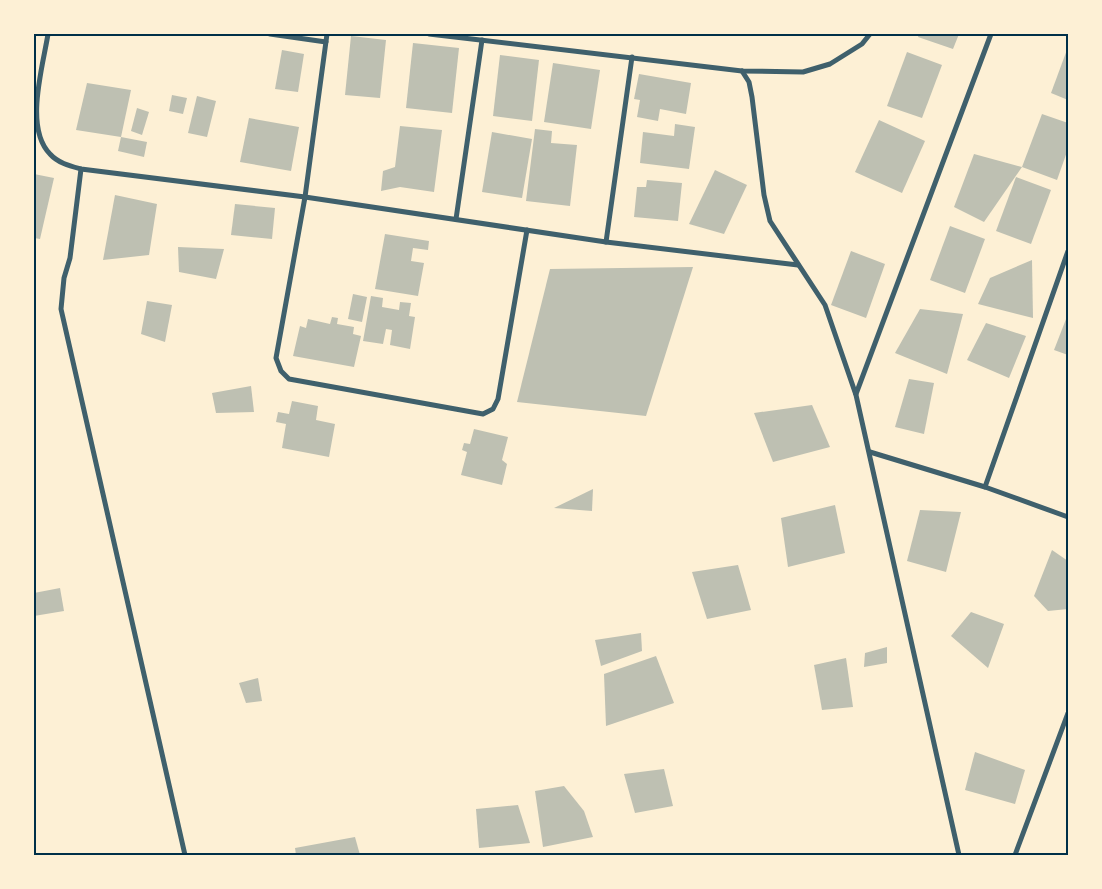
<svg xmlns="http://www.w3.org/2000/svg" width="1102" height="889" font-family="Figtree,sans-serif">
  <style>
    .building { fill: #bec0b2 }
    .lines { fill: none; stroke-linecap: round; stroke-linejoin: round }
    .minor { stroke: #3f606c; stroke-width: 5 }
    .neatline { fill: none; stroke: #003049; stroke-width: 2 }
  </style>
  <rect width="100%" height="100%" fill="#fdf0d5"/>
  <g class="building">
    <path d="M 919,34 L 959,34 L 953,49 L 918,37 Z"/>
    <path d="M 351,36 L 386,40 L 380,98 L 345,95 Z"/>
    <path d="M 413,43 L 459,48 L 452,113 L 406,108 Z"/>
    <path d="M 1068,47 L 1068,100 L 1051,93 Z"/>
    <path d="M 282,50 L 304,54 L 298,92 L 275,89 Z"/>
    <path d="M 907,52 L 942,65 L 922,118 L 887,106 Z"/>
    <path d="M 500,55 L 539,60 L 532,121 L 493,116 Z"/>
    <path d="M 553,63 L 600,70 L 591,129 L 544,122 Z"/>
    <path d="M 639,74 L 691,83 L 686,114 L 660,109 L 658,121 L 637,117 L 640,100 L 634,99 Z"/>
    <path d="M 87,83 L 131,90 L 121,137 L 76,130 Z"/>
    <path d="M 172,95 L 187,98 L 183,114 L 169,111 Z"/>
    <path d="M 197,96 L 216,101 L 207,137 L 188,133 Z"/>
    <path d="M 137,108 L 149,112 L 142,135 L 131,131 Z"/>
    <path d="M 1042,114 L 1068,123 L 1068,149 L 1057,180 L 1022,167 Z"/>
    <path d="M 249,118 L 299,127 L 291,171 L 240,162 Z"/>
    <path d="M 879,120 L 925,141 L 902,193 L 855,172 Z"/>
    <path d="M 675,124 L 695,127 L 689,169 L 640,163 L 643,132 L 674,136 Z"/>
    <path d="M 400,126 L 442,130 L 434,192 L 400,187 L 381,191 L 383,171 L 395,167 Z"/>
    <path d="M 535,129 L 552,131 L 551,143 L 577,145 L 570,206 L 526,201 Z"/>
    <path d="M 492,132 L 532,139 L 522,198 L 482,192 Z"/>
    <path d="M 121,137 L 147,142 L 144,157 L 118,151 Z"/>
    <path d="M 974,154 L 1022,167 L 984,222 L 954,207 Z"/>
    <path d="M 715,170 L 747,185 L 724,234 L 689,224 Z"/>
    <path d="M 34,174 L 54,178 L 40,239 L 34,238 Z"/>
    <path d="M 1016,177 L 1051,190 L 1031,244 L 996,231 Z"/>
    <path d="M 647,180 L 682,183 L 678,221 L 634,217 L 637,187 L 646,187 Z"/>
    <path d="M 115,195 L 157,204 L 149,255 L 103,260 Z"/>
    <path d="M 235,204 L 275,208 L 272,239 L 231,235 Z"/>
    <path d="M 950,226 L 985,239 L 965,293 L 930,280 Z"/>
    <path d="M 385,234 L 429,241 L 428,250 L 413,248 L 411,261 L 424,263 L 418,296 L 375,289 Z"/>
    <path d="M 178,247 L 224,249 L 216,279 L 179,272 Z"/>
    <path d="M 851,251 L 885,264 L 866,318 L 831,305 Z"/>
    <path d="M 1032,260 L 1033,318 L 978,304 L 990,278 Z"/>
    <path d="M 693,267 L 646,416 L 517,402 L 550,269 Z"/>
    <path d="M 353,294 L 367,297 L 362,322 L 348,319 Z"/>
    <path d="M 371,296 L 383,298 L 382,307 L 399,310 L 400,302 L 411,303 L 409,316 L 415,317 L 410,349 L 390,345 L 392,330 L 386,329 L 383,344 L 363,341 Z"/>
    <path d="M 147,301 L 172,305 L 165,342 L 141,334 Z"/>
    <path d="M 920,309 L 963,314 L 947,374 L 895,353 Z"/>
    <path d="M 1068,314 L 1068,355 L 1054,350 Z"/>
    <path d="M 332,317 L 338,318 L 337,324 L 354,327 L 353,334 L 361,336 L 354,367 L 293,356 L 300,326 L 306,328 L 308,319 L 330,324 Z"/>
    <path d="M 986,323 L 1026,336 L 1009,378 L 967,360 Z"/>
    <path d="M 909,379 L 934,383 L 924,434 L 895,427 Z"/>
    <path d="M 251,386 L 254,412 L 216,413 L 212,393 Z"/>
    <path d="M 292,401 L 318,406 L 316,420 L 335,424 L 329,457 L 282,448 L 286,424 L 276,422 L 278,412 L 289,414 Z"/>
    <path d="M 812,405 L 830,447 L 773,462 L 754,413 Z"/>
    <path d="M 474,429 L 508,437 L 502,460 L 507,464 L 502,485 L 461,475 L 467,452 L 462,450 L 464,443 L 470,444 Z"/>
    <path d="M 593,489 L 592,511 L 554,508 Z"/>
    <path d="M 835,505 L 845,553 L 788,567 L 781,518 Z"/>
    <path d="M 920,510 L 961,512 L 946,572 L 907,561 Z"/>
    <path d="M 1052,550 L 1068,561 L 1068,609 L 1048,611 L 1034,596 Z"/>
    <path d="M 738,565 L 751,610 L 707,619 L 692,572 Z"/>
    <path d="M 60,588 L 64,611 L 34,616 L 34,593 Z"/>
    <path d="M 971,612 L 1004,624 L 988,668 L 951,636 Z"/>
    <path d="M 641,633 L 642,651 L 601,666 L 595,640 Z"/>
    <path d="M 887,647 L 887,663 L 864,667 L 865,653 Z"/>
    <path d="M 656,656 L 674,703 L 606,726 L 604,674 Z"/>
    <path d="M 846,658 L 853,707 L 822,710 L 814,665 Z"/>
    <path d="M 258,678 L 262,701 L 246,703 L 239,683 Z"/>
    <path d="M 975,752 L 1025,770 L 1015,804 L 965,790 Z"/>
    <path d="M 664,769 L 673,806 L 635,813 L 624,774 Z"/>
    <path d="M 564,786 L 584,811 L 593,837 L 543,847 L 535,791 Z"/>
    <path d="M 518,805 L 530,843 L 479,848 L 476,809 Z"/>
    <path d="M 355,837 L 360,855 L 296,855 L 295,848 Z"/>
  </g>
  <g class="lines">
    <g class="minor">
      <path d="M 48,34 C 43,66 24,128 50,154 C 58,163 70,166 81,169 L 305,197 L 606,242 L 798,265"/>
      <path d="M 270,34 L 326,42"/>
      <path d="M 327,34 L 305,197 L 276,358 L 281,371 L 289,379 L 483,414 L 493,409 L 498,399 L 527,230"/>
      <path d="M 429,34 L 742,71 L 803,72 L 830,64 L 862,44 L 870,34"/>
      <path d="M 742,71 L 749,82 L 752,97 L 764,195 L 770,221 L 825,305 L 856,395 L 959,855"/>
      <path d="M 81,169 L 70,258 L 64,278 L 61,309 L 185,855"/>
      <path d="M 456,219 L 482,40"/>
      <path d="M 606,242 L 632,57"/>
      <path d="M 856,394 L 991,34"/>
      <path d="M 870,452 L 985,487 L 1068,517"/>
      <path d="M 985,487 L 1068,251"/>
      <path d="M 1015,855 L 1068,713"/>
    </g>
  </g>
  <rect width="1102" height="889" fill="none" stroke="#fdf0d5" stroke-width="70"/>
  <rect x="35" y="35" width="1032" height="819" class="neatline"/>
</svg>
